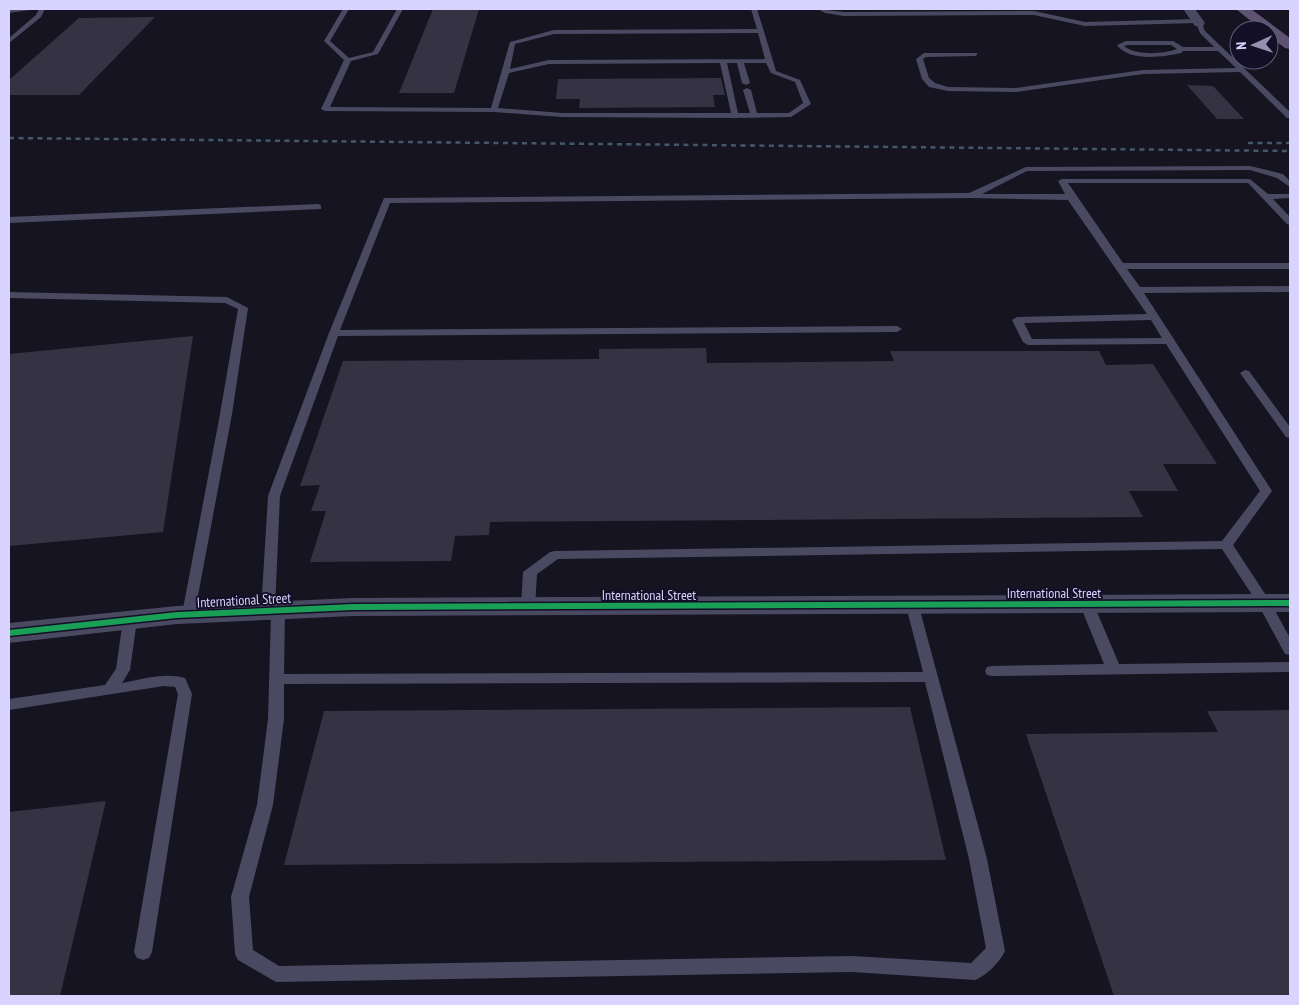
<svg xmlns="http://www.w3.org/2000/svg" width="1299" height="1005" font-family="'PT Sans Narrow',sans-serif">
  <style>
    .building { fill: #343243 }
    .lines { fill: none; stroke-linecap: round; stroke-linejoin: round }
    .service { fill: #4a4962; fill-rule: evenodd }
    .minor { fill: #4a4962; fill-rule: evenodd }
    .primary { fill: #5e5373; fill-rule: evenodd }
    .rail { stroke: #43596b; stroke-width: 2.5; stroke-dasharray: 5 4.5; stroke-linecap: butt }
    .cycleway-casing { stroke: #130f26; stroke-width: 3 }
    .cycleway { fill: #1a9f57; fill-rule: evenodd }
    .labels { text-anchor: middle; stroke-width: 4; stroke-linejoin: round; paint-order: stroke }
    .street-label { font-size: 14px; fill: #d9d4ff; stroke: #130f26 }
  </style>
  <rect width="100%" height="100%" fill="#161421"/>
  <g class="building">
    <path d="M 433,9 L 479,9 L 454,93 L 399,93 Z"/>
    <path d="M 155,17 L 79,95 L 9,95 L 9,80 L 79,18 Z"/>
    <path d="M 721,78 L 725,95 L 713,95 L 715,107 L 579,108 L 580,99 L 556,99 L 558,79 Z"/>
    <path d="M 1187,85 L 1213,86 L 1244,119 L 1217,119 Z"/>
    <path d="M 193,336 L 163,532 L 9,546 L 9,354 Z"/>
    <path d="M 706,348 L 707,363 L 894,361 L 890,351 L 1099,351 L 1106,365 L 1153,364 L 1217,464 L 1163,464 L 1178,491 L 1129,491 L 1143,517 L 490,522 L 489,535 L 455,536 L 451,561 L 310,562 L 326,511 L 311,511 L 320,485 L 300,486 L 343,361 L 599,359 L 599,349 Z"/>
    <path d="M 910,707 L 946,860 L 284,865 L 324,711 Z"/>
    <path d="M 1290,710 L 1290,996 L 1114,996 L 1026,734 L 1218,732 L 1207,711 Z"/>
    <path d="M 106,801 L 60,996 L 9,996 L 9,812 Z"/>
  </g>
  <g class="lines">
    <g class="service">
      <path d="M 9,9 L 37,9 L 9,13 Z"/>
      <path d="M 39,9 L 45,9 L 41,17 L 9,43 L 9,38 L 36,15 Z"/>
      <path d="M 343,9 L 349,9 L 330,41 L 349,58 L 373,52 L 397,9 L 403,9 L 378,54 L 351,61 L 330,107 L 491,108 L 510,42 L 554,30 L 757,29 L 751,9 L 757,9 L 776,71 L 800,80 L 811,104 L 791,117 L 735,118 L 562,117 L 494,112 L 325,111 L 321,109 L 344,60 L 324,41 ZM 758,33 L 765,59 L 549,60 L 510,69 L 515,44 L 554,34 ZM 720,63 L 731,113 L 562,113 L 498,108 L 509,73 L 549,64 ZM 727,63 L 737,63 L 742,83 L 746,85 L 750,83 L 744,63 L 766,63 L 771,73 L 795,82 L 803,103 L 789,113 L 757,113 L 751,90 L 747,88 L 743,90 L 750,113 L 738,113 Z"/>
      <path d="M 818,9 L 844,12 L 1034,11 L 1085,22 L 1198,19 L 1201,21 L 1205,31 L 1290,112 L 1290,118 L 1287,118 L 1240,72 L 1143,74 L 1016,92 L 948,91 L 929,87 L 922,79 L 916,59 L 924,53 L 977,53 L 977,55 L 975,56 L 926,57 L 923,59 L 929,78 L 935,83 L 948,87 L 1016,88 L 1143,70 L 1236,68 L 1218,51 L 1183,51 L 1181,53 C 1162,57 1130,62 1117,45 L 1126,41 L 1173,41 L 1183,47 L 1214,47 L 1200,33 L 1196,23 L 1085,26 L 1034,15 L 844,16 L 825,13 ZM 1127,45 L 1171,45 L 1177,49 C 1165,54 1135,56 1124,46 Z"/>
      <path d="M 1250,166 L 1283,174 L 1290,181 L 1290,187 L 1277,178 L 1250,170 L 1027,171 L 982,194 L 1065,194 L 1058,181 L 1062,179 L 1250,179 L 1268,194 L 1290,194 L 1290,198 L 1273,199 L 1290,217 L 1290,225 L 1287,224 L 1248,183 L 1068,183 L 1123,263 L 1290,263 L 1290,269 L 1127,269 L 1140,287 L 1290,286 L 1290,292 L 1144,293 L 1272,491 L 1233,545 L 1269,600 L 1290,638 L 1290,655 L 1285,654 L 1258,604 L 1222,549 L 558,559 L 537,574 L 535,607 L 533,610 L 523,610 L 521,607 L 523,572 L 550,552 L 555,551 L 1222,541 L 1260,491 L 1166,344 L 1028,345 L 1023,342 L 1012,320 L 1017,317 L 1147,314 L 1068,200 L 972,198 L 390,203 L 340,330 L 897,326 L 902,329 L 897,332 L 338,336 L 280,496 L 275,607 L 283,608 L 285,611 L 284,674 L 923,672 L 906,606 L 908,603 L 918,603 L 987,859 L 1005,951 C 1000,962 986,976 975,980 L 852,972 L 276,982 L 238,960 L 235,954 L 231,897 L 257,805 L 268,719 L 271,615 L 263,614 L 261,611 L 268,496 L 329,333 L 384,198 L 969,193 L 1026,167 ZM 1151,320 L 1162,338 L 1032,339 L 1024,323 ZM 925,682 L 969,859 L 986,948 L 971,963 L 852,956 L 279,966 L 253,950 L 249,897 L 273,805 L 284,719 L 284,684 Z"/>
      <path d="M 318,204 L 321,205 L 321,209 L 9,223 L 9,217 Z"/>
      <path d="M 9,292 L 227,297 L 248,308 L 232,414 L 194,617 L 184,617 L 182,614 L 220,414 L 238,309 L 225,303 L 9,298 Z"/>
      <path d="M 1245,370 L 1249,371 L 1290,427 L 1290,438 L 1286,437 L 1240,373 Z"/>
      <path d="M 1087,600 L 1092,602 L 1094,605 L 1119,664 L 1290,662 L 1290,672 L 992,676 L 987,675 L 985,671 L 987,667 L 992,666 L 1104,664 L 1080,605 L 1082,602 Z"/>
      <path d="M 130,615 L 135,617 L 137,620 L 130,670 L 122,683 C 143,679 165,672 185,678 L 192,694 L 152,952 L 149,958 L 143,960 L 137,958 L 134,952 L 178,694 L 175,687 L 164,686 L 9,710 L 9,699 L 105,685 L 116,669 L 123,620 L 125,617 Z"/>
    </g>
    <g class="minor">
      <path d="M 1183,9 L 1195,9 L 1205,23 L 1203,26 L 1195,26 Z"/>
      <path d="M 1290,594 L 1290,612 L 353,616 L 177,624 L 9,643 L 9,623 L 177,606 L 353,598 Z"/>
    </g>
    <path class="primary" d="M 1236,9 L 1251,9 L 1290,38 L 1290,49 L 1285,48 L 1269,36 L 1269,30 L 1262,30 Z"/>
    <g class="rail">
      <path d="M 9,138 L 1290,151"/>
      <path d="M 1248,143 L 1290,143"/>
    </g>
    <defs>
      <path id="cycleway" d="M 1290,600 L 1290,606 L 353,610 L 177,618 L 9,636 L 9,630 L 177,612 L 353,604 Z"/>
    </defs>
    <use href="#cycleway" class="cycleway-casing"/>
    <use href="#cycleway" class="cycleway"/>
  </g>
  <g class="labels">
    <g class="street-label">
      <text x="1054" y="598">International Street</text>
      <text x="649" y="600">International Street</text>
      <text transform="translate(244 600) rotate(-3)" y="5">International Street</text>
    </g>
  </g>
  <rect width="1299" height="1005" fill="none" stroke="#d9d4ff" stroke-width="20"/>
  <g transform="translate(1254 45) rotate(267)"><circle r="24" fill="#130f26" stroke="#625e7d"/>
  <path d="M0-4L9 19L0 12L-9 19Z" fill="#9591b1"/>
  <text y="-8" font-size="14" font-weight="bold" text-anchor="middle" fill="#d9d4ff">N</text>
  </g>
</svg>
